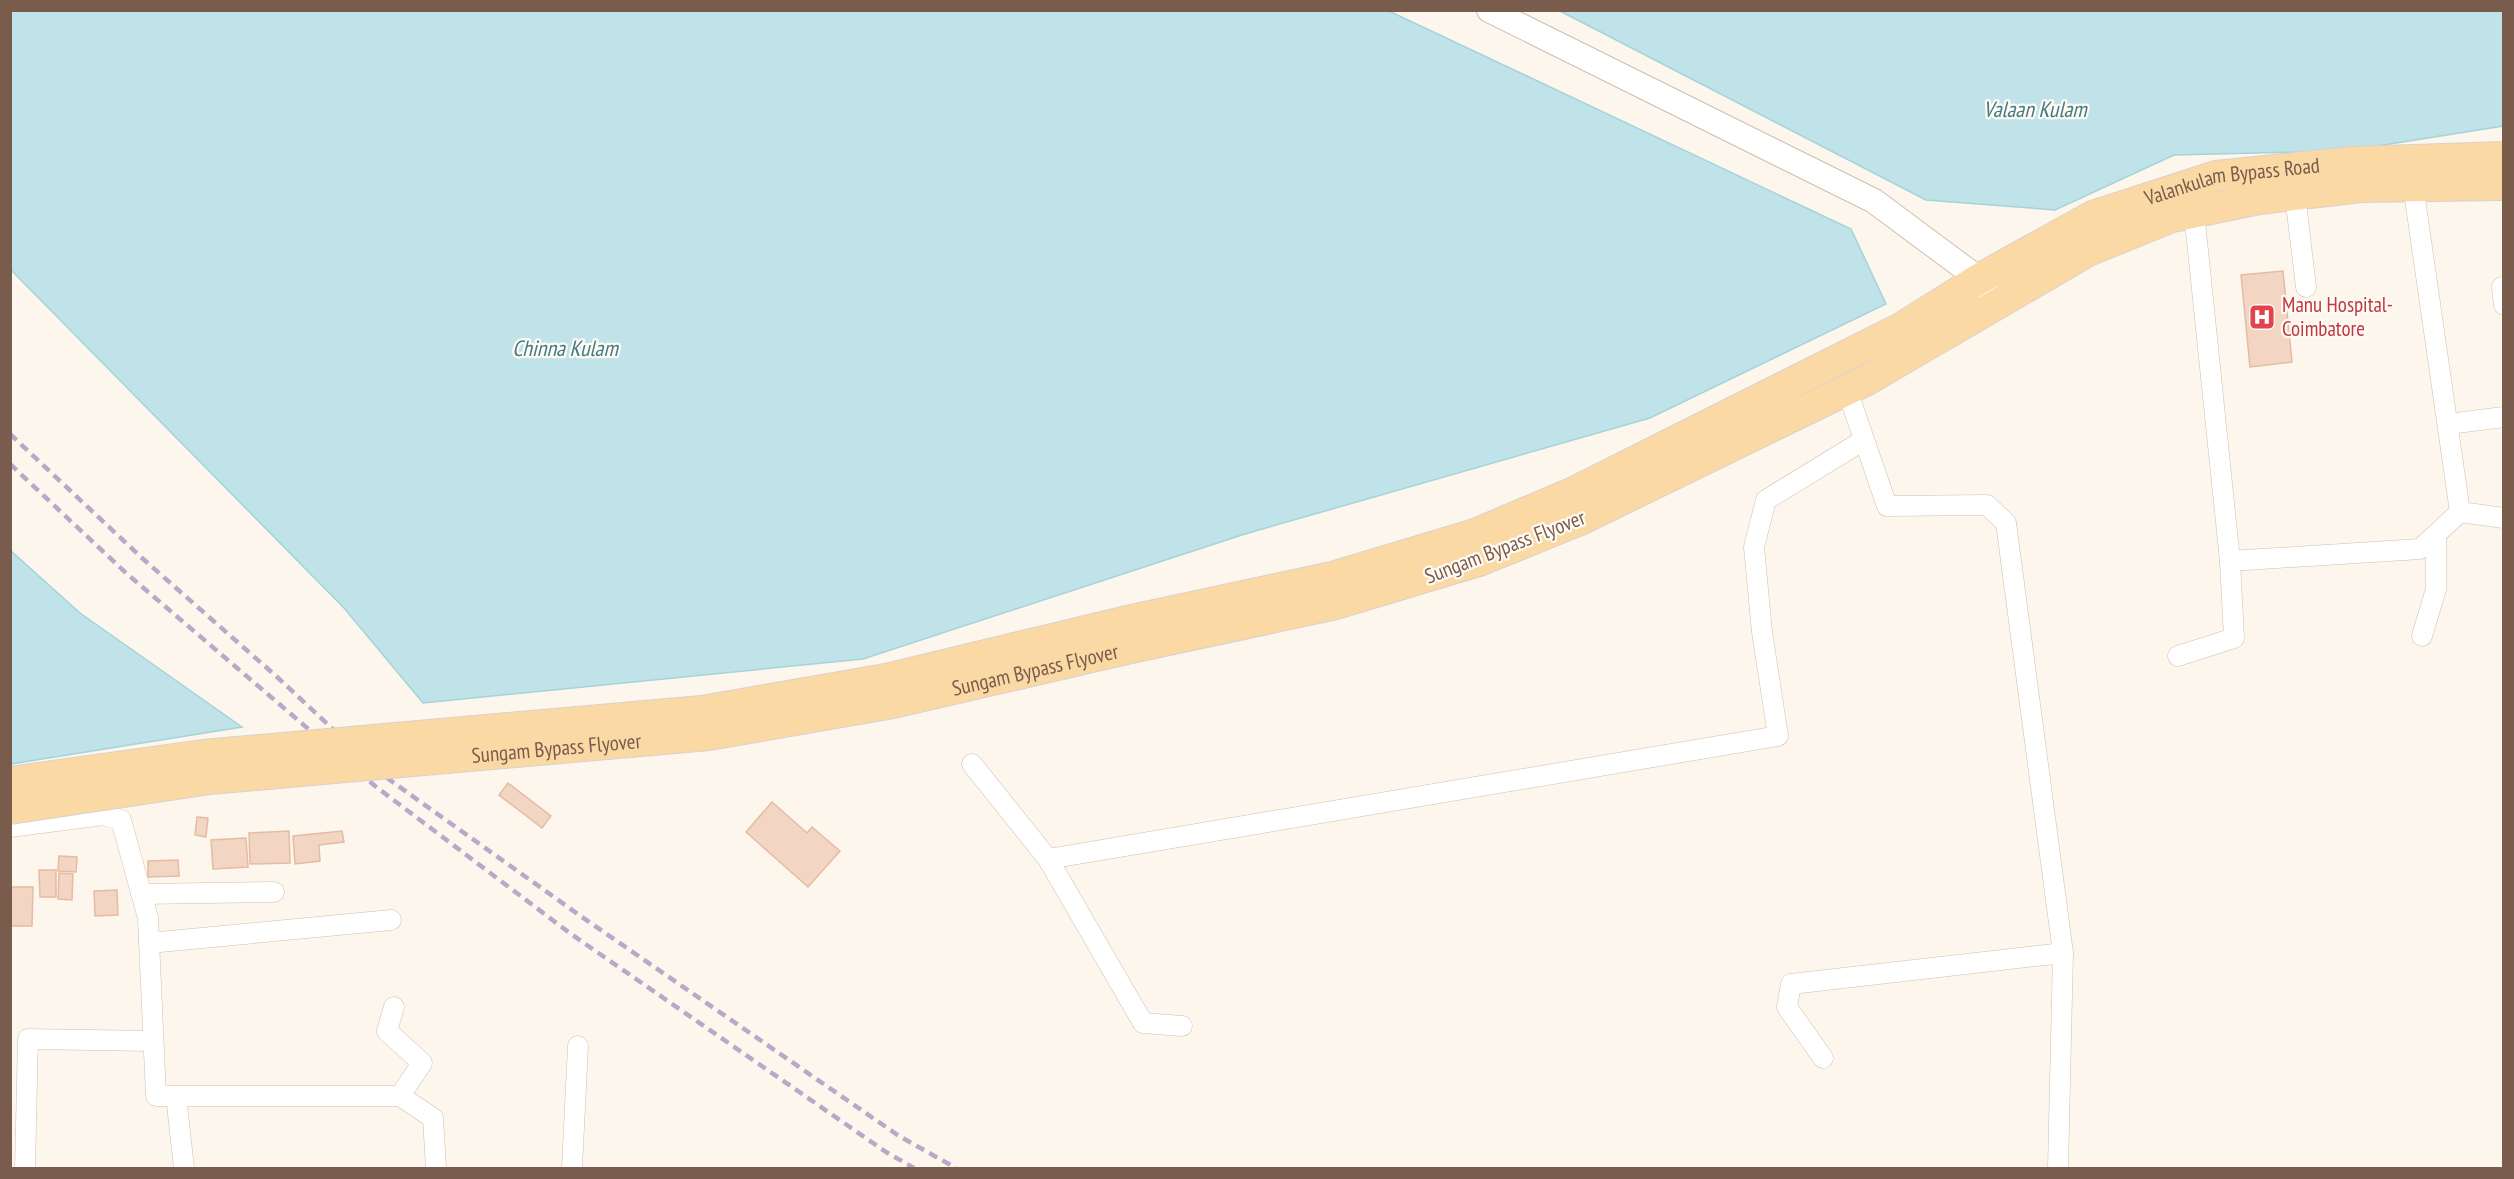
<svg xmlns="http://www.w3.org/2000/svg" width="2514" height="1179" font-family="'PT Sans Narrow',sans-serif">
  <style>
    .water { fill: #bfe3e8; stroke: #a5d3da; stroke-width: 1.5 }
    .building { fill: #f3d5c3; stroke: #e6bba3; stroke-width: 1.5 }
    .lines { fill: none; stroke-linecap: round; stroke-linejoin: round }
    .minor-casing { stroke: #d1beb0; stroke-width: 21 }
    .tertiary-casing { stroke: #d1beb0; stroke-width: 26 }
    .primary-casing { stroke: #dad1cd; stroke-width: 32 }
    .minor { stroke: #fff; stroke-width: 20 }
    .tertiary { stroke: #fff; stroke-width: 24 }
    .primary { stroke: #fbd9a5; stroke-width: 30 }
    .rail { stroke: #b9a8c9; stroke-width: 4.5; stroke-dasharray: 9 6; stroke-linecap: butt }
    .primary-bridge-casing { stroke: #dad1cd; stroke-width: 32; stroke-linecap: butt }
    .primary-bridge { stroke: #fbd9a5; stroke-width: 30 }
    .labels { text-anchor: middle; stroke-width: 4.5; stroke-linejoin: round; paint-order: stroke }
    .street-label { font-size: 21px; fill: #7a5c4d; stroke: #fffaf3 }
    .health-label { font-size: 21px; fill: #be3a42; stroke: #fffaf3; text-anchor: start }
    .water-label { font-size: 22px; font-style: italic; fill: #437c86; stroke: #fffaf3 }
  </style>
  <rect width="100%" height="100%" fill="#fdf6ec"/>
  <g class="water">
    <path d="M 10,11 L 1389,11 L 1851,229 L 1886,304 L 1650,418 L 1245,534 L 863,659 L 423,703 L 344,608 L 11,270 Z"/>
    <path d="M 1560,11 L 2503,11 L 2503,126 L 2346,151 L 2174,155 L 2055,210 L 1926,200 Z"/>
    <path d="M 10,550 L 80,613 L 242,727 L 11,764 Z"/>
  </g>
  <g class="building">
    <path d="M 2283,271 L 2292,362 L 2250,367 L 2241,275 Z"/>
    <path d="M 508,783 L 551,816 L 542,828 L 499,795 Z"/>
    <path d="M 772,802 L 807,833 L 812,827 L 840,851 L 808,887 L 746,832 Z"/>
    <path d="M 197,817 L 208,818 L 206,837 L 195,835 Z"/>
    <path d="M 289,831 L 290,863 L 250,864 L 249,833 Z"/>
    <path d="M 342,831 L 344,842 L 319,845 L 320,861 L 295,864 L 293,836 Z"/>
    <path d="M 246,838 L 248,867 L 213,869 L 211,840 Z"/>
    <path d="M 59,856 L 77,857 L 76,872 L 58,871 Z"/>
    <path d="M 178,860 L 179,876 L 148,877 L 148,861 Z"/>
    <path d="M 39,870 L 56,870 L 56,897 L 40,897 Z"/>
    <path d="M 59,873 L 73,874 L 72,900 L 58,899 Z"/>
    <path d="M 11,887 L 33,887 L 32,926 L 10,926 Z"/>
    <path d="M 117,890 L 118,915 L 95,916 L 94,891 Z"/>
  </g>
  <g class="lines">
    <defs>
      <g id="minor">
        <path d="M 2413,185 L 2460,512 L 2504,518"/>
        <path d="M 2295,195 L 2306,287"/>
        <path d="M 2502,287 L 2504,305"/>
        <path d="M 1847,390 L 1887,506 L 1987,505 L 2006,523 L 2063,953 L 2058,1168"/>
        <path d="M 2448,424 L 2504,417"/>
        <path d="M 2230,561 L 2420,549 L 2460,512"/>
        <path d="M 2422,636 L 2436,589 L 2436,535"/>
        <path d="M 2178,656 L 2234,638 L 2230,561 L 2194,212"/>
        <path d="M 972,764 L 1048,859 L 1143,1023 L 1182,1026"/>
        <path d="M 10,827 L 103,815 L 121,820 L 148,918 L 156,1096 L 400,1096 L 433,1118 L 436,1168"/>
        <path d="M 1048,859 L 1778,736 L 1762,632 L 1754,547 L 1766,500 L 1864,440"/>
        <path d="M 141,894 L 274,892"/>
        <path d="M 149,943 L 391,920"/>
        <path d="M 394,1007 L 387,1031 L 422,1063 L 400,1096"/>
        <path d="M 1823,1058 L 1787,1007 L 1791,984 L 2063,953"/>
        <path d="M 176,1096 L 184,1168"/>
        <path d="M 25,1168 L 28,1039 L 153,1041"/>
        <path d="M 572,1168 L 578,1046"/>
      </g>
      <path id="tertiary" d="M 1489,10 L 1874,201 L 1979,279 L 1999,305"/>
      <g id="primary">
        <path id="s1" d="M 1475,534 L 1572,493 L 1901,328 L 1979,279 L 2093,216 L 2216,176 L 2352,162 L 2504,157"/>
        <path d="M 1479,561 L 1580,520 L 1867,380 L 2088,251 L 2172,217 L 2259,199 L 2361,187 L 2504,185"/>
      </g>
    </defs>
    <use href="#minor" class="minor-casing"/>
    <use href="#tertiary" class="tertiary-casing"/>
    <use href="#primary" class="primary-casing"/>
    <use href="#minor" class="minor"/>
    <use href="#tertiary" class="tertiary"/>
    <use href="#primary" class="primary"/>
    <g class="rail">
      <path d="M 10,434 L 142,558 L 276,676 L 380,773 L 582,917 L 899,1136 L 956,1168"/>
      <path d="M 10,464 L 126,573 L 375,786 L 571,934 L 886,1152 L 914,1168"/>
    </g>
    <defs>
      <g id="primary-bridge">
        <path d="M 10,782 L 203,755 L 702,711 L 886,679 L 1123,622 L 1332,577 L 1475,534"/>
        <path id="s2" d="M 10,809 L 210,779 L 709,735 L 893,703 L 1127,649 L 1336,604 L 1479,561"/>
      </g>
    </defs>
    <use href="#primary-bridge" class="primary-bridge-casing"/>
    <use href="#primary-bridge" class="primary-bridge"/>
  </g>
  <defs>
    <symbol id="hospital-square" viewBox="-11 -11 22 22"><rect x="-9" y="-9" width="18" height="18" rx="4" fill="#e0444e" stroke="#fffaf3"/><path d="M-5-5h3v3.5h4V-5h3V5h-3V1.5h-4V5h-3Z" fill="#fff"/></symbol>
  </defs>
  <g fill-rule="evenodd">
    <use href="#hospital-square" x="2247" y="302" width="30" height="30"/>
  </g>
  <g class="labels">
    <g class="street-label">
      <text dy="7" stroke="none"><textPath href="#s1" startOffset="840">Valankulam Bypass Road</textPath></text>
      <text transform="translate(1505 547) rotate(-21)" y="7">Sungam Bypass Flyover</text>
      <text dy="7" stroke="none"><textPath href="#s2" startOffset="1036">Sungam Bypass Flyover</textPath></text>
      <text dy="7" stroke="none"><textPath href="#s2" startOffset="550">Sungam Bypass Flyover</textPath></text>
    </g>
    <g class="health-label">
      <text x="2282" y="312">Manu Hospital-<tspan x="2282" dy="24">Coimbatore</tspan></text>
    </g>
    <g class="water-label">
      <text x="2035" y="117">Valaan Kulam</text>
      <text x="565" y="356">Chinna Kulam</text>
    </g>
  </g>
  <rect width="2514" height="1179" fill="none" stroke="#7a5c4d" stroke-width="24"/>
</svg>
